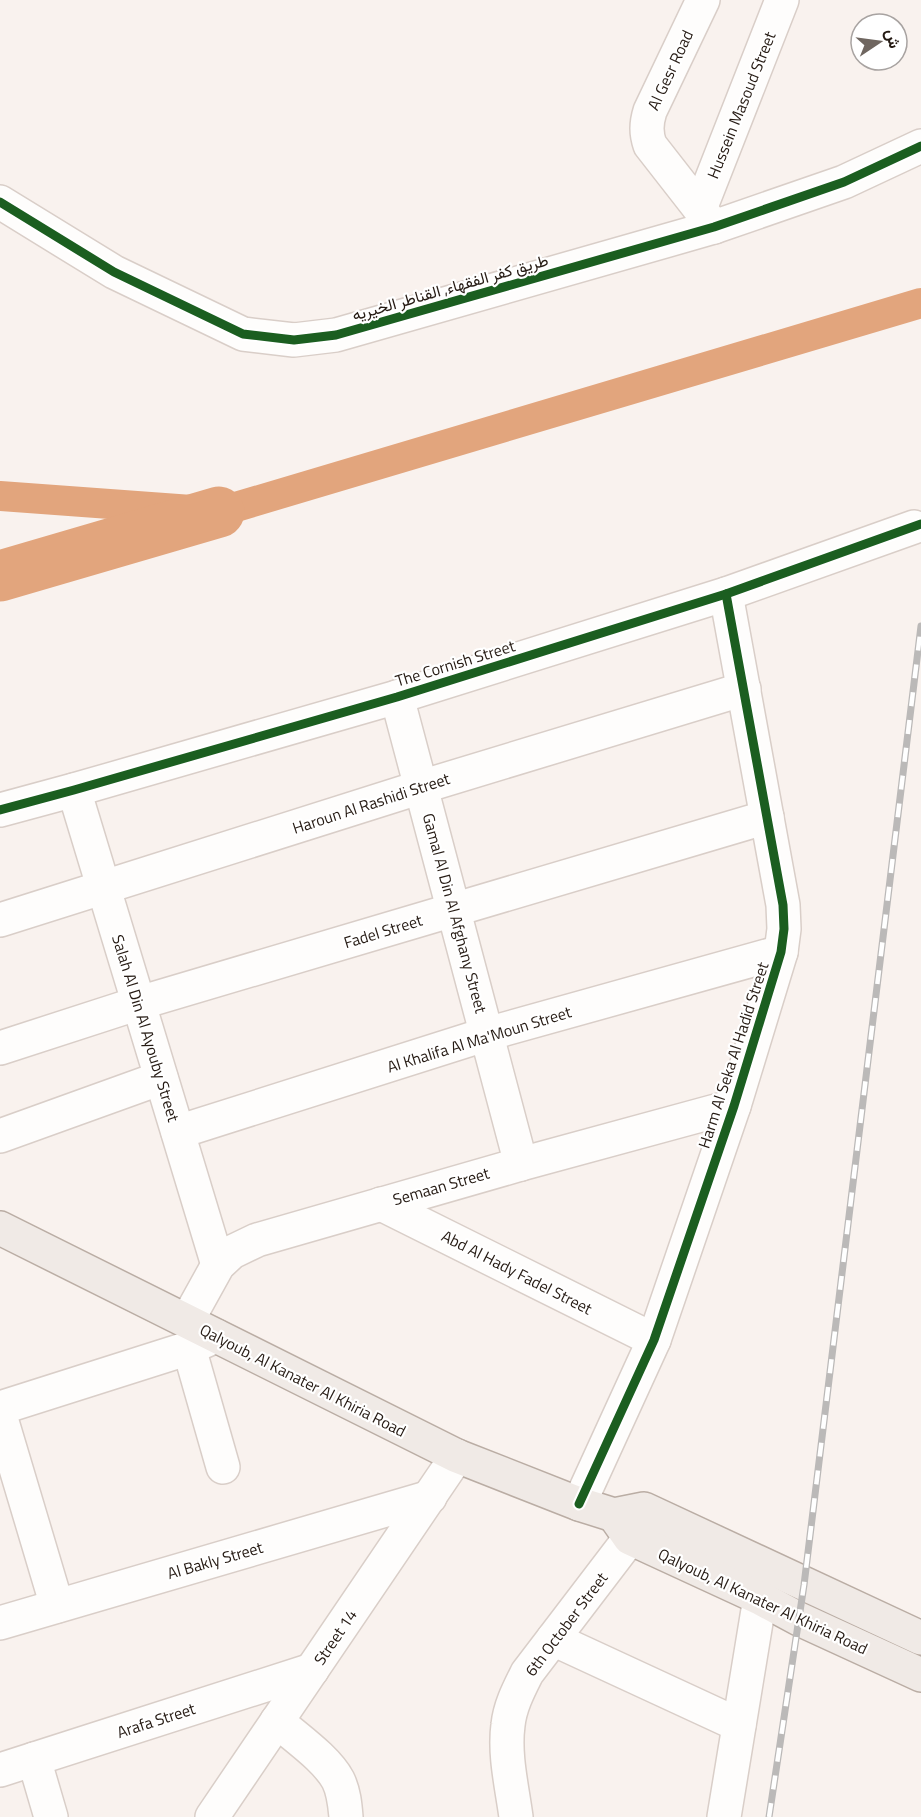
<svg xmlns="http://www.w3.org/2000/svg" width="921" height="1817" font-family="'Titillium Web',Vazirmatn,sans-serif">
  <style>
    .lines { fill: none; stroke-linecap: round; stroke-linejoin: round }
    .canal { stroke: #e2a57d; stroke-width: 30 }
    .river { stroke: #e2a57d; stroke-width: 51 }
    .minor-casing { stroke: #d9cec8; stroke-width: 36 }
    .major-casing { stroke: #baada4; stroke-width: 36 }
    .minor { stroke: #fefdfc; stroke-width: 33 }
    .major { stroke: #f0eae6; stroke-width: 33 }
    .rail-casing { stroke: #bbb9b8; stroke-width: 7 }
    .rail { stroke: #fff; stroke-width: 4.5; stroke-dasharray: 14; stroke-linecap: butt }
    .cycleway-casing { stroke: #fff; stroke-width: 13 }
    .cycleway { stroke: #1b5e20; stroke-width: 9 }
    .labels { text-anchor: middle; stroke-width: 4.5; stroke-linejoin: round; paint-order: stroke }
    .street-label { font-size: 16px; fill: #251a13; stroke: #fff }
  </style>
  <rect width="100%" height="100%" fill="#f9f2ee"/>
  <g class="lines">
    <path class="canal" d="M 0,496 L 219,512 L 921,303"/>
    <path class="river" d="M 0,576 L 219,512"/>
    <defs>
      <g id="minor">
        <path d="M 703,0 L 650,111 C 646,124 646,133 650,145 L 714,227"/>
        <path d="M 0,202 L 114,272 L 243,334 L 294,340 L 336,335 L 714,227 L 844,182 L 921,146"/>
        <path d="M 700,209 L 782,0"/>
        <path d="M 397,697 L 521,1164"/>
        <path d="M 74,790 L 218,1265"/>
        <path d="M 0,810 L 74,790 L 397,697 L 726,594 L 914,527"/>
        <path d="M 0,920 L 421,787 L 744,689"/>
        <path d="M 0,1048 L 139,1003 L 767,817"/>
        <path d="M 178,1132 L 487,1034 L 781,952"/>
        <path d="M 0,1136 L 161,1078"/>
        <path d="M 381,1204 L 654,1340"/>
        <path d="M 187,1321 L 218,1265 L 232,1252 L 257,1240 L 521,1164 L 734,1106"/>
        <path d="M 189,1348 L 223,1467"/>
        <path d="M 0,1408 L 189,1348 L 216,1336"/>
        <path d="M 0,1415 L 57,1606"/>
        <path d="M 579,1504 L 654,1340 L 734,1106 L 781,952 L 784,929 L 783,905 L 726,594"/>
        <path d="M 0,1623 L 430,1497"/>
        <path d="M 553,1639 L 739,1725"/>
        <path d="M 277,1721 C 296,1738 326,1758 338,1780 C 344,1792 345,1805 346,1817"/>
        <path d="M 34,1759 L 51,1817"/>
        <path d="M 0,1770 L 312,1670"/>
        <path d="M 212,1817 L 457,1456"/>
        <path d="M 516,1817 C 512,1787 504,1755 508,1725 C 510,1706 519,1689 527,1673 L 630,1538 L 643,1511"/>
        <path d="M 724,1817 L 760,1598"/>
      </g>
      <g id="major">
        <path d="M 0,1228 L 457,1456 L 579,1504 L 614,1515 L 644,1509 L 921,1638"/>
        <path d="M 614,1515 L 630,1538 L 760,1598 L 799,1619 L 921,1675"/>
      </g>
    </defs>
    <use href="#minor" class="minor-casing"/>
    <use href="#major" class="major-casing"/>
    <use href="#minor" class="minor"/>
    <use href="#major" class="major"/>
    <defs>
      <path id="rail" d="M 769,1817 L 804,1585 L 921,626"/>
    </defs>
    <use href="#rail" class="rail-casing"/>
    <use href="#rail" class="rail"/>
    <defs>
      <g id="cycleway">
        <path d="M 0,202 L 114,272 L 243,334 L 294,340 L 336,335 L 714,227 L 844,182 L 921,146"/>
        <path d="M 0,810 L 74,790 L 397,697 L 726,594 L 921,524"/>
        <path d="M 579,1504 L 654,1340 L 734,1106 L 781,952 L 784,929 L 783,905 L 726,594"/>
      </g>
    </defs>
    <use href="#cycleway" class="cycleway-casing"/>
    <use href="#cycleway" class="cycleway"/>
  </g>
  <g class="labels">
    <g class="street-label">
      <text transform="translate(670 70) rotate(-65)" y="6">Al Gesr Road</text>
      <text transform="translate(741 105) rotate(-68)" y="6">Hussein Masoud Street</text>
      <text transform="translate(450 287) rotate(-16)" y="6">طريق كفر الفقهاء, القناطر الخيريه</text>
      <text transform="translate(455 663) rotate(-17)" y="6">The Cornish Street</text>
      <text transform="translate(371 803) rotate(-18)" y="6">Haroun Al Rashidi Street</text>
      <text transform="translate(455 913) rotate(75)" y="6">Gamal Al Din Al Afghany Street</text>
      <text transform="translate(383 931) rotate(-17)" y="6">Fadel Street</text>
      <text transform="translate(146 1028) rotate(73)" y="6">Salah Al Din Al Ayouby Street</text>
      <text transform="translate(479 1039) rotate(-17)" y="6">Al Khalifa Al Ma'Moun Street</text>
      <text transform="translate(733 1055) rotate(-72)" y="6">Harm Al Seka Al Hadid Street</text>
      <text transform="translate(441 1186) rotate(-16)" y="6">Semaan Street</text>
      <text transform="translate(517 1272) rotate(27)" y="6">Abd Al Hady Fadel Street</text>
      <text transform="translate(303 1380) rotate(27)" y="6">Qalyoub, Al Kanater Al Khiria Road</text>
      <text transform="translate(215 1560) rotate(-16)" y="6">Al Bakly Street</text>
      <text transform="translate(763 1601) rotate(25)" y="6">Qalyoub, Al Kanater Al Khiria Road</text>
      <text transform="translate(566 1624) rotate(-53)" y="6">6th October Street</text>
      <text transform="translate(335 1637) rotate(-56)" y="6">Street 14</text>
      <text transform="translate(156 1720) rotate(-18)" y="6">Arafa Street</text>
    </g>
  </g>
  <g transform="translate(879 42) rotate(77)"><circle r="28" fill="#ffffff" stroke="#a8a3a1" stroke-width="1.5"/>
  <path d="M0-4.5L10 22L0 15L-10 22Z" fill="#6f6660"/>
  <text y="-9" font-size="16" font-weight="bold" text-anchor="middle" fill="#251a13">ش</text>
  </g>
</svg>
